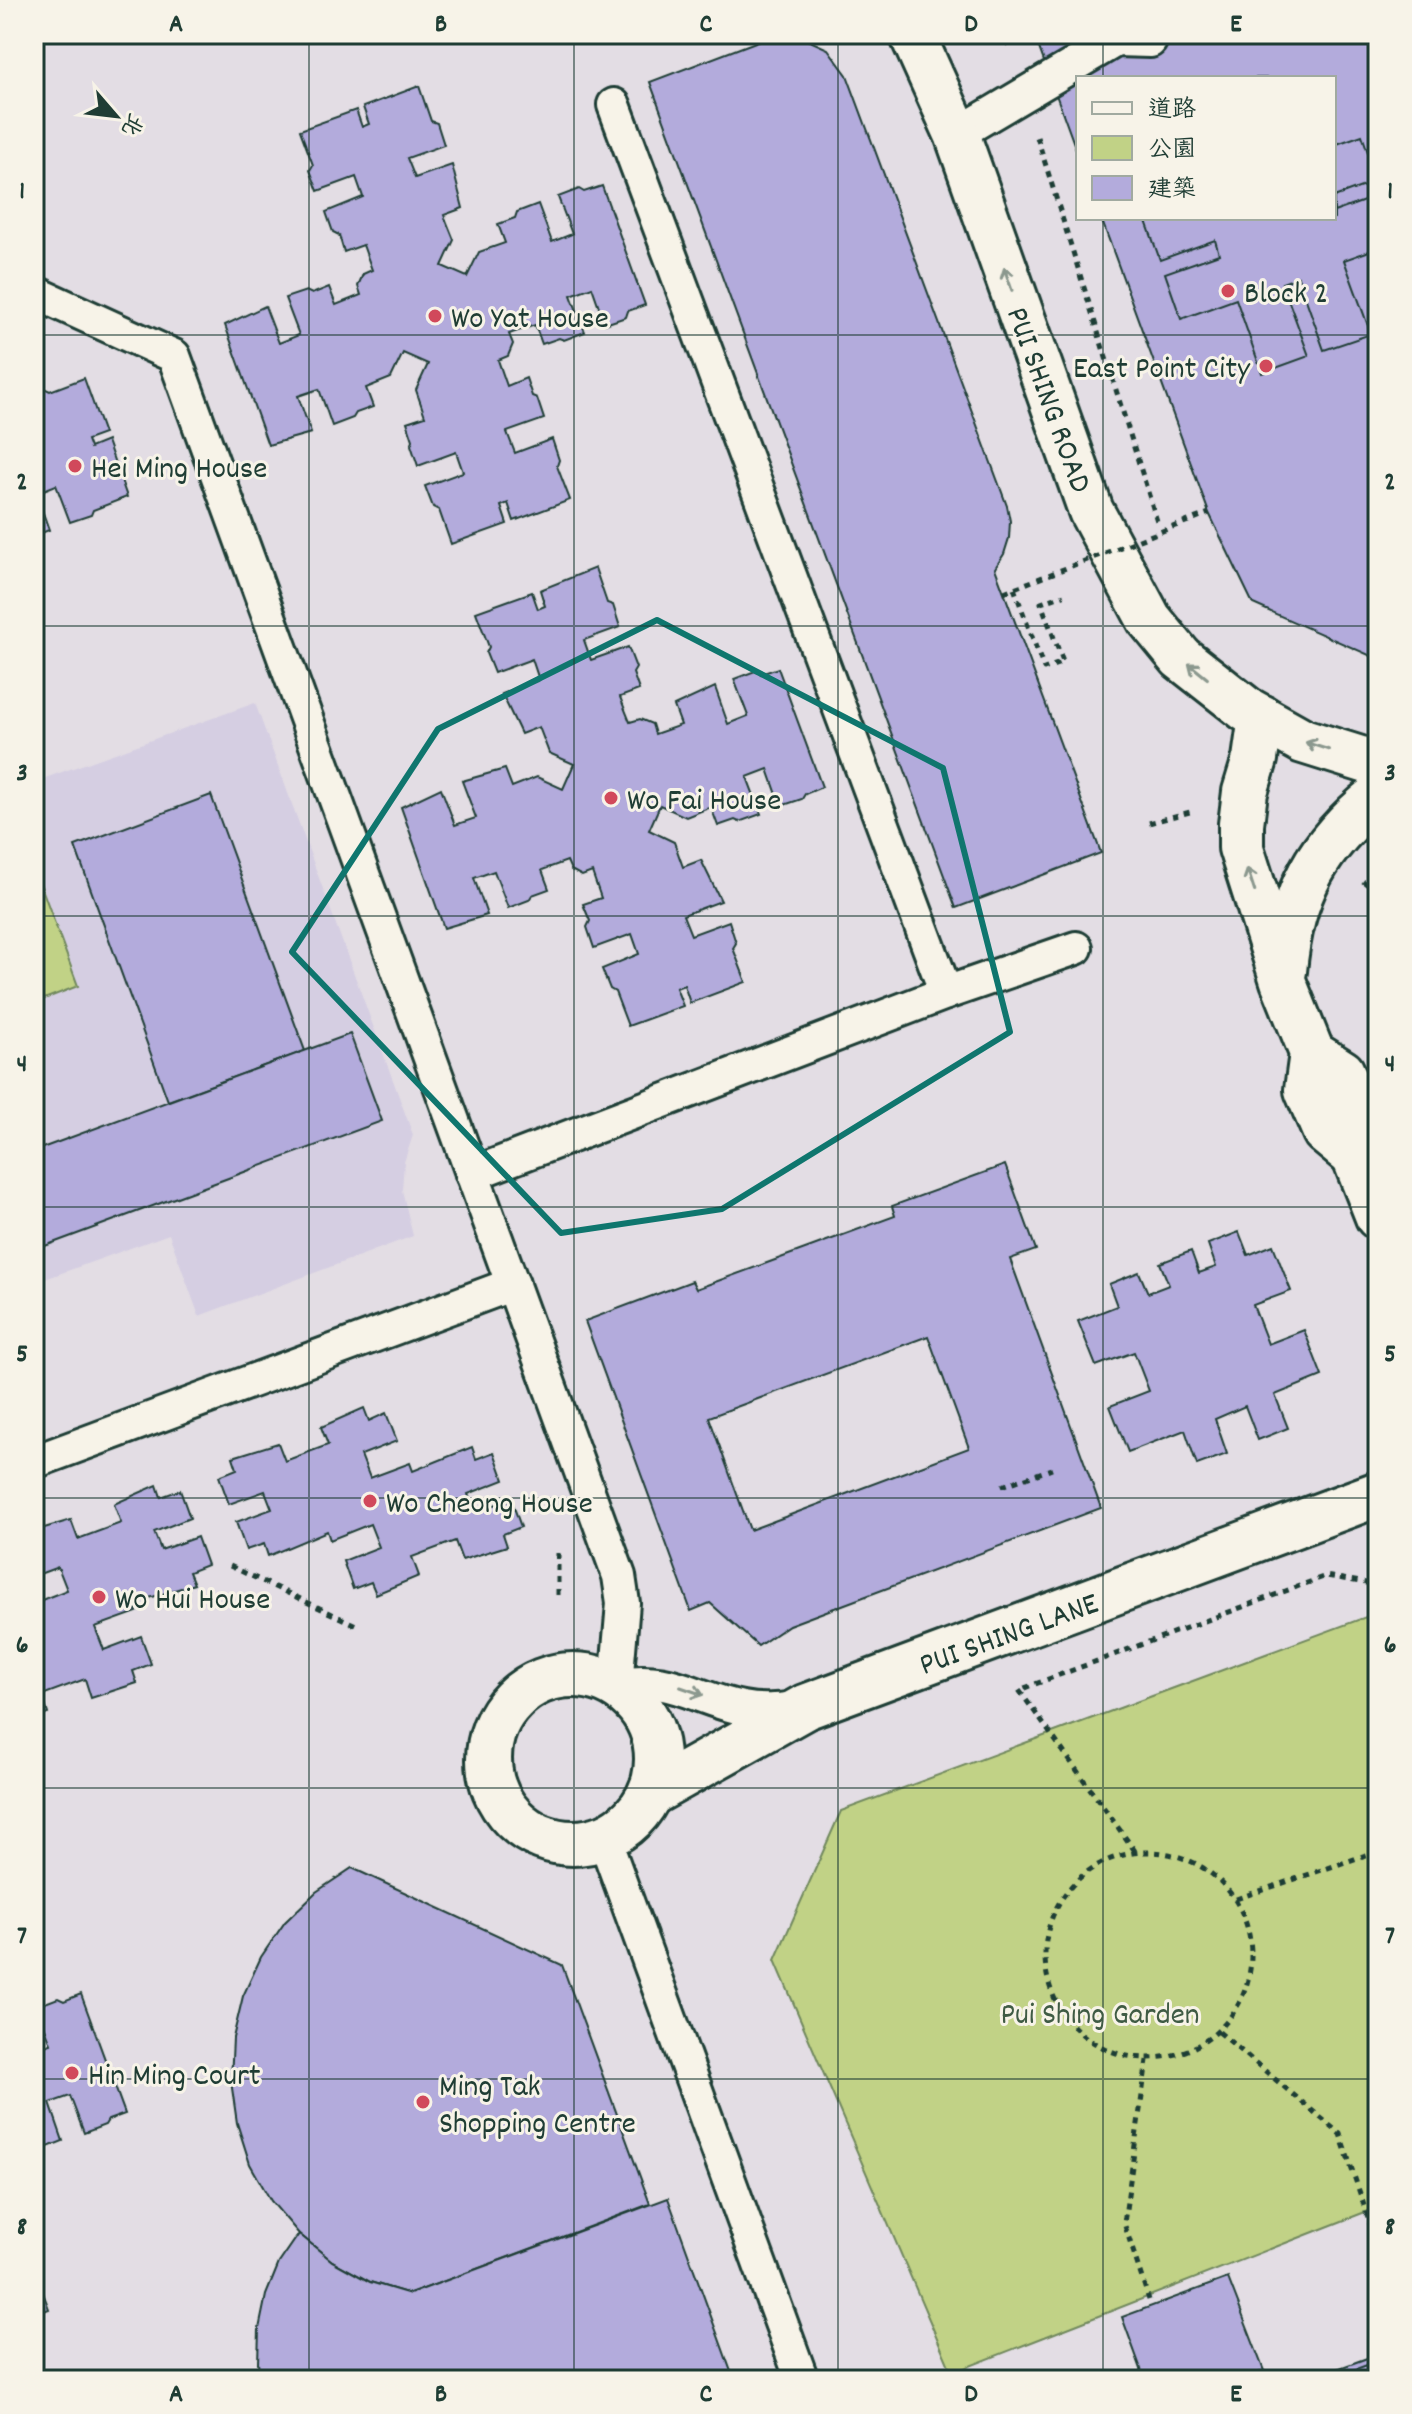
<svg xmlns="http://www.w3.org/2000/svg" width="1412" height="2414" font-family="Dekko,'LXGW WenKai TC',sans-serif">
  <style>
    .built { fill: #d5cee2 }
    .green { fill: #c1d286; stroke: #70885d; stroke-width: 2 }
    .building { fill: #b3abdc; stroke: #1f3d34; stroke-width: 2; fill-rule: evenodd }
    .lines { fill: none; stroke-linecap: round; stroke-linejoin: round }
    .lane-casing { stroke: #1f3d34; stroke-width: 38 }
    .street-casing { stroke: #1f3d34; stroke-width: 50 }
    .secondary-casing { stroke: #1f3d34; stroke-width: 50 }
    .path { stroke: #1f3d34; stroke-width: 5; stroke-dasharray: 6 6; stroke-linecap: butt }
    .lane { stroke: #f7f3e8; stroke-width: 32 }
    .street { stroke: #f7f3e8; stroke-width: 44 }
    .secondary { stroke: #f7f3e8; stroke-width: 44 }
    .path-bridge { stroke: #1f3d34; stroke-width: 5; stroke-dasharray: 6 6; stroke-linecap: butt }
    .oneway { stroke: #8b988e }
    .marked { fill: none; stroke: #0f766e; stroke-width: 6; stroke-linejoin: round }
    .grid { fill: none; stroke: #1f3d34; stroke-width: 2; stroke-opacity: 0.55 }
    .poi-dot { fill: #d1495b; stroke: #f7f3e8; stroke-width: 3 }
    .labels { text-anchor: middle; stroke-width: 6; stroke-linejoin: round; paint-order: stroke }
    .poi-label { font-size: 32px; fill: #1f3d34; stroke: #f7f3e8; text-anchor: start }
    .street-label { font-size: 32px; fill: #1f3d34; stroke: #f7f3e8 }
    .park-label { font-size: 32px; fill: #3f5b44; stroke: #f7f3e8 }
    .neatline { fill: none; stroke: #1f3d34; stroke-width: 3 }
    .grid-label { font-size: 26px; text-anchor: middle; font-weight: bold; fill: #1f3d34 }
  </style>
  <rect width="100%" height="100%" fill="#e3dde4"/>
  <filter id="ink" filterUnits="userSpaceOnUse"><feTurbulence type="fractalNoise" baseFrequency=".0125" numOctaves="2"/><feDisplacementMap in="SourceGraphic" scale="16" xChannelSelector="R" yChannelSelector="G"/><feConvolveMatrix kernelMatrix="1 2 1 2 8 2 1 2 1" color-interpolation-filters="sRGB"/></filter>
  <g filter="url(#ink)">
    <path class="built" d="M 255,703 L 413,1135 L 404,1162 L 402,1190 L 413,1236 L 199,1316 L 169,1234 L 34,1283 L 34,782 Z"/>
    <g class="green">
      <path d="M 37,875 L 78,986 L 34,1003 L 34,876 Z"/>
      <path d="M 1374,1614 L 1378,1616 L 1378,2207 L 952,2373 L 775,1960 L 841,1811 Z"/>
    </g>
    <g class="building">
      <path d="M 1034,34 L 1378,34 L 1378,659 L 1253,604 L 1209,513 L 1101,218 L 1334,218 L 1334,78 L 1078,78 L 1078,155 Z"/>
      <path d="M 782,35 L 799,36 L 828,49 L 847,75 L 1007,506 L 1010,521 L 1009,538 L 1004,554 L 995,568 L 1101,853 L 956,908 L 650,82 L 766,38 Z"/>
      <path d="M 419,86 L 431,121 L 437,123 L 444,145 L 407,158 L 415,178 L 452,165 L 463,208 L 444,215 L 454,240 L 442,266 L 467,277 L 479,252 L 505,243 L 498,224 L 515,218 L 517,212 L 538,204 L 552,242 L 572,234 L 558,197 L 579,189 L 584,192 L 602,186 L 645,305 L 628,311 L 626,317 L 605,324 L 592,287 L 571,295 L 585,332 L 564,340 L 559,338 L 542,344 L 535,325 L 509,334 L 513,344 L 508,356 L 498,360 L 507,386 L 526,378 L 532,396 L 537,398 L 544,419 L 507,432 L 515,453 L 552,439 L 559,460 L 557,466 L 570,500 L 514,521 L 508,503 L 501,506 L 507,524 L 451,544 L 439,510 L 433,507 L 425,486 L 463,472 L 456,452 L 418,466 L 411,445 L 413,440 L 407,422 L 425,416 L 416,390 L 428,364 L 403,353 L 391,378 L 366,388 L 373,407 L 356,413 L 353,418 L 332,426 L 319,389 L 298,396 L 311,433 L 268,445 L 225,325 L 265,306 L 279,343 L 299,335 L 285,298 L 306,291 L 312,294 L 329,287 L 336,305 L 361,295 L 358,286 L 363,274 L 372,270 L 363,245 L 344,252 L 339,235 L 333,232 L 326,212 L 363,197 L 356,177 L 318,191 L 310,170 L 313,165 L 300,130 L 356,110 L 362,127 L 369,124 L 363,107 Z"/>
      <path d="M 1362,135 L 1378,181 L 1334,197 L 1334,145 Z"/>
      <path d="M 1378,196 L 1378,248 L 1344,260 L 1371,334 L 1324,350 L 1298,277 L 1282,283 L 1309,356 L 1262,373 L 1236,299 L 1181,319 L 1165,273 L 1219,254 L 1215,240 L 1160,260 L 1145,218 L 1334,218 L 1334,212 Z"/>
      <path d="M 84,378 L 104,434 L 87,440 L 90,448 L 107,441 L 127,497 L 93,510 L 91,515 L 70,522 L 56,485 L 36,493 L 49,530 L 34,536 L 34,434 L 37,433 L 34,425 L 34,392 L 44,388 L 50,391 Z"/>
      <path d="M 595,568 L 607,603 L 613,605 L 620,627 L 584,640 L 591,660 L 628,647 L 636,668 L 633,673 L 639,690 L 620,697 L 630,722 L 640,719 L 652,724 L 655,734 L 681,725 L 674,706 L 715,687 L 728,724 L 748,716 L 734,679 L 755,671 L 761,674 L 778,668 L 822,787 L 805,794 L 802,799 L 781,806 L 768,769 L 747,777 L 761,814 L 739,822 L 735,820 L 718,826 L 711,807 L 686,817 L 660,805 L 649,830 L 674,842 L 683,867 L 701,860 L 721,901 L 683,915 L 691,935 L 729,921 L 736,943 L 733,948 L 746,982 L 690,1003 L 684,985 L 676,988 L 683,1006 L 628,1026 L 615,992 L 610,989 L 602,969 L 639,954 L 632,934 L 594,948 L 587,927 L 590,921 L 583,904 L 601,898 L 592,872 L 582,876 L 571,870 L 567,861 L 542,870 L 549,889 L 532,895 L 529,900 L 508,908 L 494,871 L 474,878 L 487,915 L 444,928 L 401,807 L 441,788 L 455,825 L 476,818 L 462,781 L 505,769 L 512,787 L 537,777 L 563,789 L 574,764 L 549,753 L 539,727 L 521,734 L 502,694 L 539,680 L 532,659 L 494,673 L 486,653 L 489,647 L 476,612 L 532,592 L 538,609 L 545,606 L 540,590 Z"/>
      <path d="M 211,795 L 305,1051 L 168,1101 L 75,846 Z"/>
      <path d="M 350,1034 L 382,1121 L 34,1250 L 34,1151 Z"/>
      <path d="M 1005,1165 L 1036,1250 L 1010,1259 L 1101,1508 L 789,1625 L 758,1646 L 710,1603 L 691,1611 L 585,1321 L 692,1281 L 696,1289 L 895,1216 L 892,1206 ZM 928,1336 L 969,1448 L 750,1530 L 709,1417 Z"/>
      <path d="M 1239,1232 L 1248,1255 L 1273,1245 L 1291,1291 L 1253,1305 L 1268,1344 L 1304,1330 L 1322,1376 L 1275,1395 L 1288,1428 L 1258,1440 L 1245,1406 L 1215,1419 L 1227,1454 L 1197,1465 L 1185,1430 L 1128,1452 L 1110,1406 L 1149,1391 L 1134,1352 L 1096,1366 L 1078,1321 L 1117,1306 L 1109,1284 L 1139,1272 L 1148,1293 L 1169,1285 L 1160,1263 L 1191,1251 L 1199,1273 L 1216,1267 L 1208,1244 Z"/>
      <path d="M 364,1408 L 369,1421 L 386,1413 L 397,1441 L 361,1455 L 370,1478 L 410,1463 L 413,1471 L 472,1447 L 476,1459 L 494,1452 L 504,1480 L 468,1494 L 475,1512 L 511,1499 L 521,1527 L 503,1534 L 507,1546 L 462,1560 L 455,1541 L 412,1557 L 419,1576 L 376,1594 L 371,1582 L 353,1589 L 343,1561 L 379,1547 L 370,1524 L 330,1540 L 327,1531 L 268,1556 L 264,1544 L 246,1550 L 236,1522 L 272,1509 L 265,1491 L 229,1504 L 219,1476 L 237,1469 L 233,1457 L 278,1443 L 285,1461 L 328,1445 L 321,1427 Z"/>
      <path d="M 157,1485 L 161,1497 L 180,1490 L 190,1518 L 154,1532 L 161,1550 L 197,1537 L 207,1565 L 189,1572 L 194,1584 L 133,1603 L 137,1612 L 95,1627 L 104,1650 L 141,1636 L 151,1664 L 133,1671 L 137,1683 L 91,1698 L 85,1679 L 42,1695 L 48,1714 L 34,1719 L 34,1603 L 67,1590 L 58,1567 L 34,1576 L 34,1531 L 71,1520 L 78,1539 L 121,1523 L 114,1504 Z"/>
      <path d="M 352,1868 L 562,1965 L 650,2204 L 410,2294 L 370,2282 L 332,2261 L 299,2234 L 271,2201 L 250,2164 L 237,2123 L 231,2081 L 233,2038 L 243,1996 L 261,1957 L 285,1922 L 316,1892 Z"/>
      <path d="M 81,1994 L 125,2114 L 108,2120 L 105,2125 L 84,2133 L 70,2096 L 50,2103 L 63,2141 L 43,2149 L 34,2147 L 34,2050 L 51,2044 L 37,2006 L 58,1998 L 64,2001 Z"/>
      <path d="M 668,2198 L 734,2380 L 261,2380 L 258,2363 L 259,2329 L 266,2295 L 279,2263 L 299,2234 L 332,2261 L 370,2282 L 410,2294 Z"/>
      <path d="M 34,2256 L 39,2269 L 36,2274 L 49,2309 L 34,2315 Z"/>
      <path d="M 1228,2278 L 1264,2371 L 1241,2380 L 1145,2380 L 1122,2317 Z"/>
      <path d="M 1378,2354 L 1378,2380 L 1307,2380 Z"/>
      <path d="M 1378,2361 L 1378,2380 L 1326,2380 Z"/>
    </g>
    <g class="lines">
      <defs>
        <g id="lane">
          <path d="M 614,105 L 946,993"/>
          <path d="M 957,134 L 1116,40 L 1150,41"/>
          <path d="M 34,292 L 174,356 L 619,1576 L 623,1603 L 616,1685 C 669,1673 695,1699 742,1708 C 761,1712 779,1710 798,1708"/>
          <path d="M 472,1174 L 946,993 L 1076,948"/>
          <path d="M 34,1462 L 513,1284"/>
          <path d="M 604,1838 L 802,2380"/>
        </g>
        <g id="street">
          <path d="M 1261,717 L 1255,759 L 1245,792 L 1241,824 L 1241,848 L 1283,981 L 1312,1053 L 1307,1090 L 1325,1132 L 1354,1156"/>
          <path d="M 1284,971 C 1291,893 1317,845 1378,796"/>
          <path d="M 1312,1053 L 1342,1072 L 1360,1116 L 1354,1156 L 1378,1217"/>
          <circle cx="573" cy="1759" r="84"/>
          <path d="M 650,1794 L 805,1707 L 1378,1494"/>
        </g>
        <path id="secondary" d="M 912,34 L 957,134 L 1091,511 L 1149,619 L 1181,658 L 1246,709 L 1303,741 L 1367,761 L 1378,760"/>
      </defs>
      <use href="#lane" class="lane-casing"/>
      <use href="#street" class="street-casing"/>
      <use href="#secondary" class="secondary-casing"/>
      <g class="path">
        <path d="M 1007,40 L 1011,51"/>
        <path d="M 1037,137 L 1157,521"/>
        <path d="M 1014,588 L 1044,669 L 1063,662 L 1041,603 L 1064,595"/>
        <path d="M 1149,823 L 1190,812"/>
        <path d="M 1363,881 L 1378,893"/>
        <path d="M 1002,1486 L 1052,1469"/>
        <path d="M 558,1553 L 558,1596"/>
        <path d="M 230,1566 L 360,1627"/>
        <path d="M 1135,1851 L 1019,1690 L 1326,1576 L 1378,1585"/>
        <circle cx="1148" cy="1955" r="103"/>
        <path d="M 1236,1899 L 1378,1851"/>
        <path d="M 1219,2032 L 1340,2134 L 1378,2247"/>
        <path d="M 1147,2060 L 1124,2223 L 1149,2300"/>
      </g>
      <use href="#lane" class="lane"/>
      <use href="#street" class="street"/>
      <use href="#secondary" class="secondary"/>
      <path class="path-bridge" d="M 1004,592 L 1209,513"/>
    </g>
    <defs><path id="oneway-shaft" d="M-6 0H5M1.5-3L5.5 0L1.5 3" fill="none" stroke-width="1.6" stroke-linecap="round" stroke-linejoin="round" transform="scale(2)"/></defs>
    <g class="oneway">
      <use href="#oneway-shaft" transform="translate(1008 279) rotate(-109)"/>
      <use href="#oneway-shaft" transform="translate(1198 671) rotate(-141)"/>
      <use href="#oneway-shaft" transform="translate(1317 746) rotate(-162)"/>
      <use href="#oneway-shaft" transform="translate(1251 880) rotate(-108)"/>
      <use href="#oneway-shaft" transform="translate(692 1691) rotate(19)"/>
    </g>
  </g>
  <path class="marked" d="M 657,620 L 943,768 L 1010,1032 L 722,1209 L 561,1233 L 292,952 L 438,729 Z"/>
  <path class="grid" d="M 309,34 L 309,2380M 574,34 L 574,2380M 838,34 L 838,2380M 1103,34 L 1103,78M 1103,218 L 1103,2380M 34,335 L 1378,335M 34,626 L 1378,626M 34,916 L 1378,916M 34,1207 L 1378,1207M 34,1498 L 1378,1498M 34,1788 L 1378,1788M 34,2079 L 1378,2079"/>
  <g class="poi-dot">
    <circle cx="1228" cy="291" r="8"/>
    <circle cx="435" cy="316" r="8"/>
    <circle cx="1266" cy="366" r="8"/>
    <circle cx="75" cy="466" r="8"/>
    <circle cx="611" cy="798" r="8"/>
    <circle cx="370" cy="1501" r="8"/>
    <circle cx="99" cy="1597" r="8"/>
    <circle cx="72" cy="2073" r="8"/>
    <circle cx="423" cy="2102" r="8"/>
  </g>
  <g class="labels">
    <g class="poi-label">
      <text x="1244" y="302">Block 2</text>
      <text x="451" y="327">Wo Yat House</text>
      <text x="1250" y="377" text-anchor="end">East Point City</text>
      <text x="91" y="477">Hei Ming House</text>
      <text x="627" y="809">Wo Fai House</text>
      <text x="386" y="1512">Wo Cheong House</text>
      <text x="115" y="1608">Wo Hui House</text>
      <text x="88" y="2084">Hin Ming Court</text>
      <text x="439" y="2095">Ming Tak<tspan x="439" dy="37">Shopping Centre</tspan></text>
    </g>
    <g class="street-label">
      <text transform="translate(1051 399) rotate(70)" y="11">PUI SHING ROAD</text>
      <text transform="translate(1008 1632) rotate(-20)" y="11">PUI SHING LANE</text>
    </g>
    <g class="park-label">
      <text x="1100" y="2023">Pui Shing Garden</text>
    </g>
  </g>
  <rect width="1412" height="2414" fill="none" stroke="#f7f3e8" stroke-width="88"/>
  <rect x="1076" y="76" width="260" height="144" fill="#f7f3e8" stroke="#a1aaa0" stroke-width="2"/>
  <rect x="1092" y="102" width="40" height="12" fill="#f7f3e8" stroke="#a1aaa0" stroke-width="2"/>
  <text x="1148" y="116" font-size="24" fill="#1f3d34">道路</text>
  <rect x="1092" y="136" width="40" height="24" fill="#c1d286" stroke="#a1aaa0" stroke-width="2"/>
  <text x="1148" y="156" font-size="24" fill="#1f3d34">公園</text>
  <rect x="1092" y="176" width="40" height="24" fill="#b3abdc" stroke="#a1aaa0" stroke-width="2"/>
  <text x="1148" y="196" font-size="24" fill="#1f3d34">建築</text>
  <g transform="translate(116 116) rotate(118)" stroke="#f7f3e8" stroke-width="6" paint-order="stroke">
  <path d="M0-6L14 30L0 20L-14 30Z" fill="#1f3d34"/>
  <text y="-12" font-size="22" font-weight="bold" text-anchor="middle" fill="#1f3d34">北</text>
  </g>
  <rect x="44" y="44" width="1324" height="2326" class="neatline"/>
  <g class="grid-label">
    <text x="176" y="31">A</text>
    <text x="441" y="31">B</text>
    <text x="706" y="31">C</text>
    <text x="971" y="31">D</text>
    <text x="1236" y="31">E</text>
    <text x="22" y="198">1</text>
    <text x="1390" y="198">1</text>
    <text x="22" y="489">2</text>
    <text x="1390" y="489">2</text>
    <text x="22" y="780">3</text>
    <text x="1390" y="780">3</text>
    <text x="22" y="1071">4</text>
    <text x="1390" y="1071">4</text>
    <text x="22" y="1361">5</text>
    <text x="1390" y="1361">5</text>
    <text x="22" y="1652">6</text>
    <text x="1390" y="1652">6</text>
    <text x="22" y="1943">7</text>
    <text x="1390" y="1943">7</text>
    <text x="22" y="2234">8</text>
    <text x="1390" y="2234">8</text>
    <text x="176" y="2401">A</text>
    <text x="441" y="2401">B</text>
    <text x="706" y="2401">C</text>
    <text x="971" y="2401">D</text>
    <text x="1236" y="2401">E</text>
  </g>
</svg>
